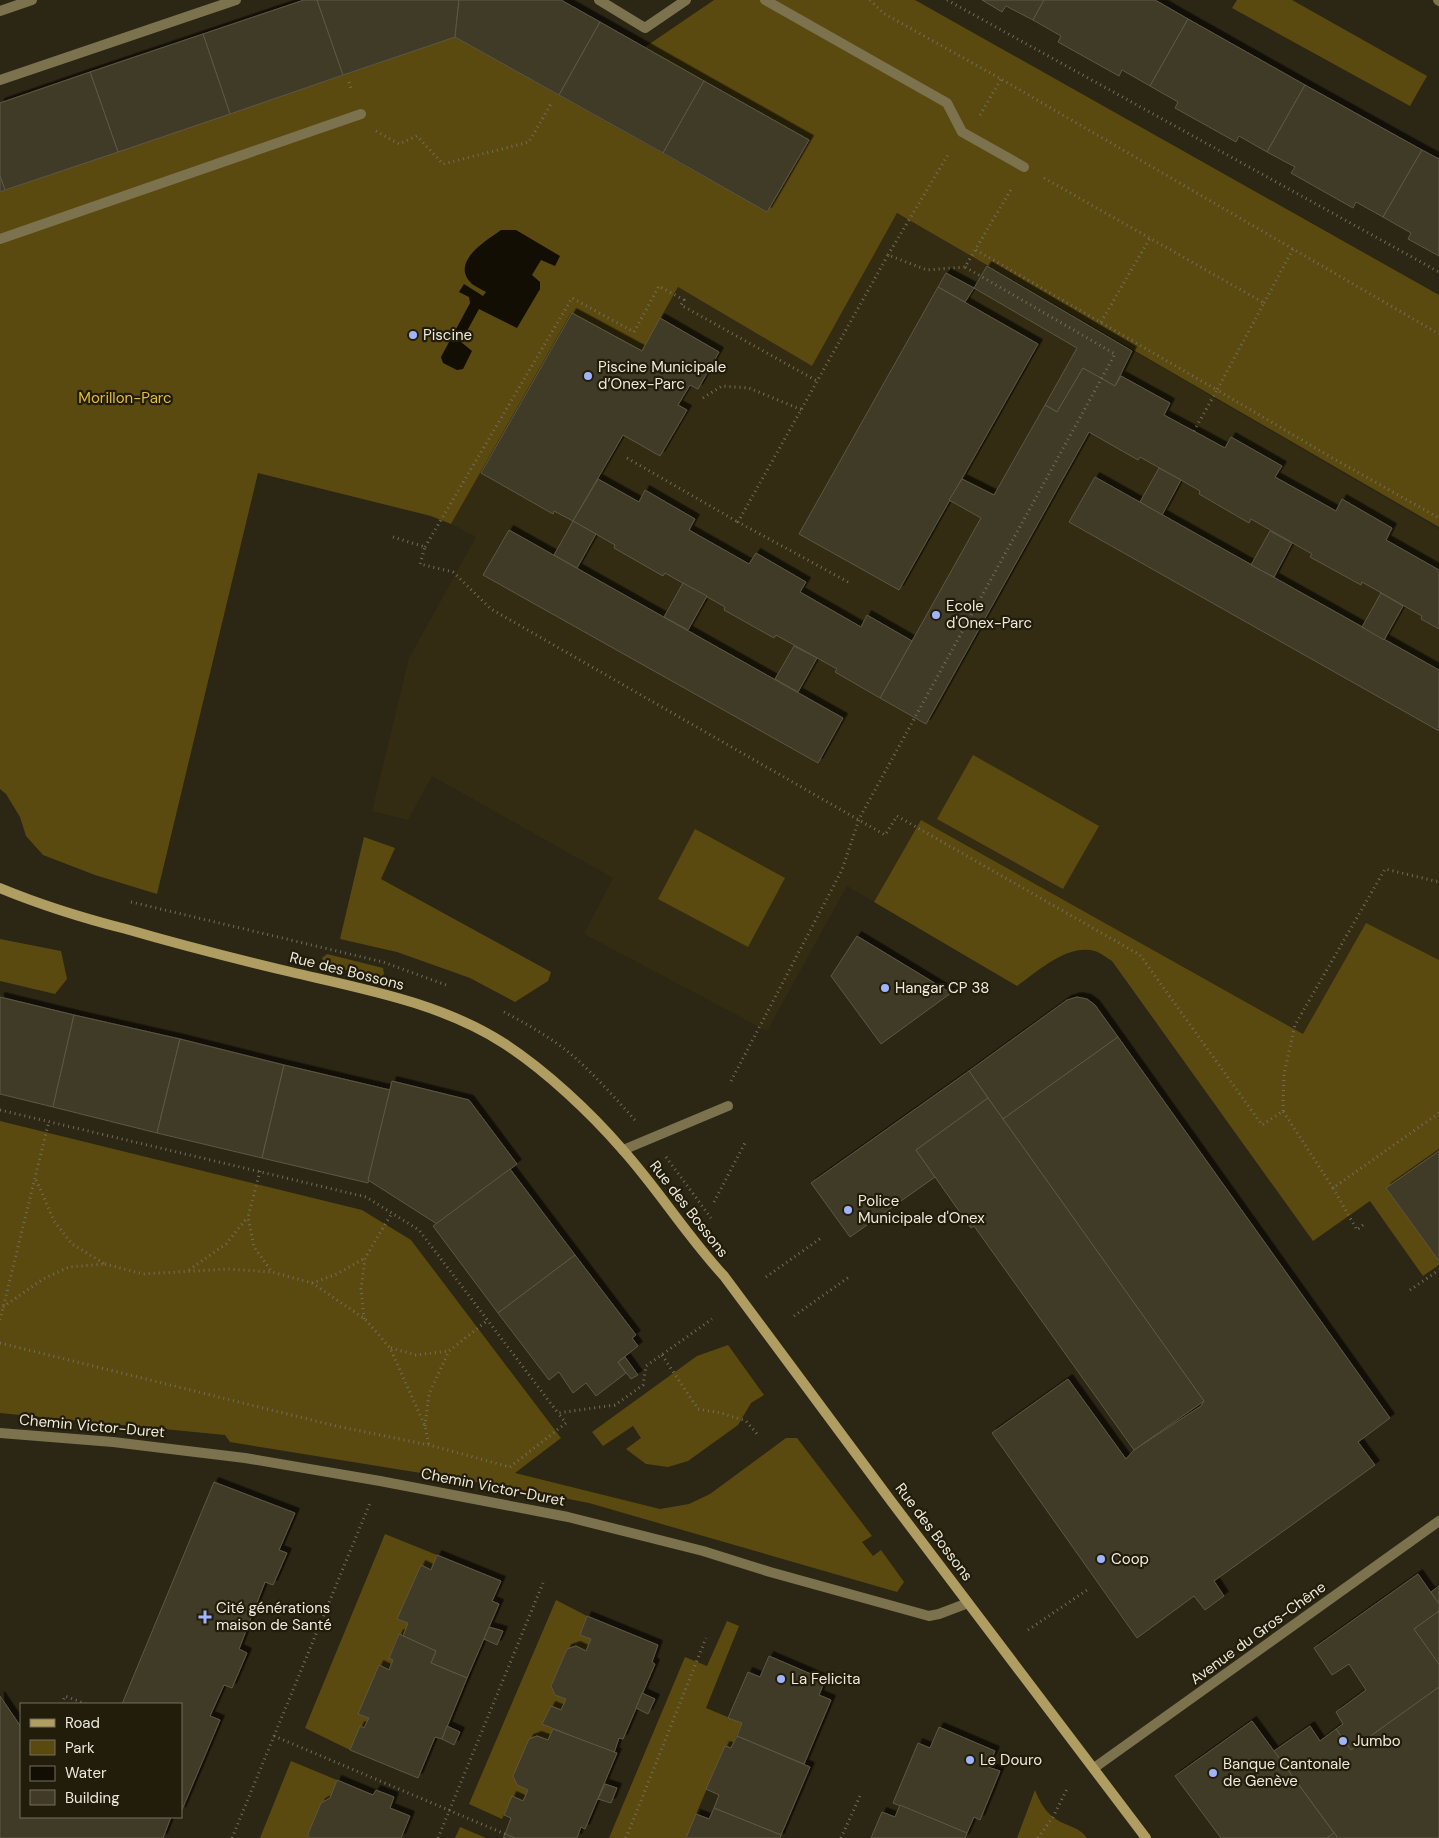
<svg xmlns="http://www.w3.org/2000/svg" width="1439" height="1838" font-family="'DM Sans',sans-serif">
  <style>
    .built { fill: #332c12 }
    .green { fill: #5b4a10 }
    .water { fill: #120e04 }
    .building { fill: #403a27; stroke: #5e5744; filter: url(#shadow) }
    .lines { fill: none; stroke-linecap: round; stroke-linejoin: round }
    .path { stroke: #726d5d; stroke-width: 3; stroke-dasharray: 1 4; stroke-linecap: butt }
    .lane { stroke: #7d724e; stroke-width: 10 }
    .street { stroke: #7d724e; stroke-width: 10 }
    .secondary { stroke: #af9d62; stroke-width: 10 }
    .poi-dot { fill: #a0b3fd; stroke: #221c0a; stroke-width: 2 }
    .labels { text-anchor: middle; stroke-width: 4.5; stroke-linejoin: round; paint-order: stroke }
    .poi-label { font-size: 15px; fill: #ece9dd; stroke: #221c0a; text-anchor: start }
    .park-label { font-size: 15px; fill: #e2bd3a; stroke: #221c0a }
    .street-label { font-size: 15px; fill: #ece9dd; stroke: #221c0a }
  </style>
  <defs>
    <filter id="shadow"><feDropShadow dx="4.5" dy="-4.5" stdDeviation="0" flood-color="#0009"/></filter>
  </defs>
  <rect width="100%" height="100%" fill="#2c2614"/>
  <path class="built" d="M 897,213 L 1439,529 L 1439,960 L 1366,924 L 1303,1034 L 921,820 L 874,902 L 847,886 L 767,1031 L 584,934 L 613,878 L 432,776 L 408,820 L 372,811 L 409,658 L 476,537 L 451,524 L 572,313 L 660,318 L 678,287 L 812,366 Z"/>
  <g class="green">
    <path d="M 714,0 L 915,0 L 1439,295 L 1439,527 L 897,213 L 812,366 L 678,287 L 642,351 L 571,313 L 451,524 L 431,516 L 258,473 L 157,894 L 95,875 L 43,855 L 26,836 L 20,817 L 6,794 L 0,789 L 0,192 L 455,37 L 767,212 L 809,140 L 645,47 Z"/>
    <path d="M 1237,0 L 1292,0 L 1427,76 L 1410,106 L 1232,8 Z"/>
    <path d="M 973,755 L 1099,826 L 1063,889 L 937,819 Z"/>
    <path d="M 921,820 L 1303,1034 L 1366,923 L 1439,960 L 1439,1151 L 1386,1188 L 1439,1261 L 1439,1265 L 1423,1276 L 1370,1201 L 1313,1241 L 1112,961 C 1107,958 1101,953 1095,951 C 1066,944 1039,971 1017,986 L 874,902 Z"/>
    <path d="M 695,829 L 785,878 L 748,947 L 658,899 Z"/>
    <path d="M 364,837 L 395,848 L 381,879 L 551,972 L 548,981 L 515,1002 L 470,978 L 397,952 L 340,939 Z"/>
    <path d="M 0,939 L 61,951 L 67,979 L 55,994 L 0,981 Z"/>
    <path d="M 327,954 L 383,968 L 384,974 L 380,978 L 325,965 L 322,958 Z"/>
    <path d="M 0,1121 L 362,1210 L 411,1240 L 561,1438 L 515,1473 L 660,1509 L 689,1504 L 710,1494 L 786,1438 L 797,1438 L 872,1536 L 862,1542 L 873,1556 L 881,1550 L 904,1582 L 897,1592 L 589,1503 L 501,1486 L 230,1442 L 225,1435 L 0,1413 Z"/>
    <path d="M 728,1345 L 764,1395 L 751,1403 L 738,1425 L 688,1461 L 668,1467 L 646,1464 L 626,1449 L 641,1438 L 633,1426 L 603,1446 L 592,1432 L 697,1356 Z"/>
    <path d="M 385,1534 L 437,1555 L 431,1570 L 421,1565 L 397,1619 L 408,1623 L 403,1636 L 398,1635 L 389,1658 L 393,1660 L 389,1670 L 379,1665 L 359,1714 L 369,1718 L 364,1728 L 360,1727 L 350,1750 L 305,1728 Z"/>
    <path d="M 556,1600 L 587,1616 L 580,1635 L 591,1639 L 586,1651 L 576,1646 L 567,1649 L 551,1686 L 555,1695 L 566,1699 L 561,1710 L 551,1707 L 543,1724 L 553,1729 L 548,1740 L 513,1776 L 517,1785 L 528,1790 L 523,1801 L 512,1797 L 502,1819 L 469,1804 Z"/>
    <path d="M 727,1621 L 739,1626 L 706,1708 L 742,1723 L 731,1748 L 725,1746 L 686,1838 L 609,1838 L 685,1657 L 707,1666 Z"/>
    <path d="M 291,1761 L 337,1780 L 330,1798 L 321,1803 L 308,1834 L 309,1838 L 260,1838 Z"/>
    <path d="M 1035,1790 C 1039,1800 1044,1810 1053,1817 C 1064,1826 1079,1826 1087,1838 L 1017,1838 Z"/>
    <path d="M 460,1827 L 486,1838 L 455,1838 Z"/>
  </g>
  <path class="water" d="M 501,230 L 516,230 L 560,256 L 555,266 L 541,260 L 532,275 L 540,282 L 540,289 L 517,328 L 479,309 L 461,342 L 472,351 L 463,369 L 457,370 L 443,363 L 441,357 L 470,303 L 469,297 L 459,292 L 464,284 L 483,296 L 486,292 C 481,289 476,287 472,284 C 449,262 486,241 501,230 Z"/>
  <g class="building">
    <path d="M 304,0 L 317,0 L 343,75 L 230,114 L 203,34 Z"/>
    <path d="M 317,0 L 459,0 L 455,37 L 343,75 Z"/>
    <path d="M 459,0 L 561,0 L 600,22 L 559,95 L 455,37 Z"/>
    <path d="M 982,0 L 1044,0 L 1033,20 L 1006,6 L 1002,12 Z"/>
    <path d="M 1044,0 L 1155,0 L 1188,19 L 1150,86 L 1122,70 L 1119,76 L 1058,42 L 1061,36 L 1033,20 Z"/>
    <path d="M 1188,19 L 1305,85 L 1267,152 L 1239,136 L 1236,142 L 1175,108 L 1178,102 L 1150,86 Z"/>
    <path d="M 600,22 L 704,81 L 663,153 L 559,95 Z"/>
    <path d="M 203,34 L 230,114 L 118,152 L 90,72 Z"/>
    <path d="M 90,72 L 118,152 L 5,190 L 0,176 L 0,103 Z"/>
    <path d="M 704,81 L 809,140 L 767,212 L 663,153 Z"/>
    <path d="M 1305,85 L 1422,150 L 1383,217 L 1356,202 L 1353,208 L 1291,173 L 1295,167 L 1267,152 Z"/>
    <path d="M 1422,150 L 1439,159 L 1439,256 L 1408,239 L 1411,233 L 1383,217 Z"/>
    <path d="M 0,176 L 5,190 L 0,192 Z"/>
    <path d="M 987,266 L 1132,351 L 1115,386 L 1083,368 L 1057,412 L 1045,405 L 1077,348 L 974,288 Z"/>
    <path d="M 946,273 L 974,288 L 965,302 L 938,287 Z"/>
    <path d="M 938,287 L 1038,344 L 899,590 L 799,534 Z"/>
    <path d="M 572,313 L 642,351 L 660,318 L 719,352 L 698,389 L 690,385 L 678,405 L 687,410 L 660,456 L 623,435 L 573,521 L 554,511 L 553,514 L 481,473 Z"/>
    <path d="M 1083,368 L 1115,386 L 1121,376 L 1170,403 L 1164,415 L 1225,448 L 1231,437 L 1282,466 L 1275,477 L 1336,511 L 1342,499 L 1392,528 L 1386,540 L 1439,570 L 1439,629 L 1421,619 L 1422,616 L 1362,582 L 1361,585 L 1310,557 L 1312,554 L 1251,519 L 1249,523 L 1199,494 L 1200,491 L 1181,480 L 1140,457 L 1138,460 L 1089,432 L 926,724 L 880,698 L 981,518 L 949,500 L 962,479 L 994,495 L 1045,405 L 1057,412 Z"/>
    <path d="M 1159,468 L 1181,480 L 1162,515 L 1140,502 Z"/>
    <path d="M 1095,477 L 1439,670 L 1439,731 L 1069,522 Z"/>
    <path d="M 598,479 L 639,502 L 645,490 L 695,519 L 689,530 L 749,564 L 756,553 L 806,582 L 800,592 L 861,627 L 867,615 L 912,641 L 880,698 L 835,672 L 837,669 L 776,635 L 774,638 L 724,610 L 725,607 L 665,573 L 663,576 L 614,548 L 615,545 L 573,521 Z"/>
    <path d="M 573,521 L 596,534 L 577,568 L 554,555 Z"/>
    <path d="M 509,530 L 843,718 L 818,763 L 483,575 Z"/>
    <path d="M 1270,531 L 1292,543 L 1274,577 L 1251,565 Z"/>
    <path d="M 683,583 L 707,596 L 688,630 L 664,617 Z"/>
    <path d="M 1381,593 L 1403,606 L 1384,640 L 1362,627 Z"/>
    <path d="M 794,646 L 817,658 L 798,692 L 775,679 Z"/>
    <path d="M 857,936 L 951,993 L 881,1044 L 831,976 Z"/>
    <path d="M 0,997 L 74,1015 L 53,1107 L 0,1094 Z"/>
    <path d="M 1077,997 L 1087,999 L 1095,1005 L 1118,1037 L 1003,1119 L 969,1071 L 1067,1000 Z"/>
    <path d="M 74,1015 L 180,1039 L 157,1133 L 53,1107 Z"/>
    <path d="M 1118,1037 L 1390,1418 L 1358,1442 L 1375,1465 L 1214,1581 L 1224,1596 L 1205,1610 L 1194,1596 L 1137,1638 L 992,1433 L 1068,1379 L 1126,1459 L 1134,1450 L 1201,1406 L 1204,1401 L 1003,1119 Z"/>
    <path d="M 180,1039 L 284,1065 L 262,1158 L 157,1133 Z"/>
    <path d="M 284,1065 L 390,1090 L 368,1183 L 262,1158 Z"/>
    <path d="M 969,1071 L 988,1098 L 916,1150 L 935,1177 L 850,1237 L 811,1183 Z"/>
    <path d="M 392,1081 L 469,1100 L 517,1164 L 437,1224 L 368,1180 Z"/>
    <path d="M 988,1098 L 1204,1401 L 1134,1450 L 974,1226 L 971,1228 L 916,1150 Z"/>
    <path d="M 1439,1151 L 1439,1261 L 1386,1188 Z"/>
    <path d="M 510,1169 L 575,1255 L 498,1313 L 433,1226 Z"/>
    <path d="M 575,1255 L 636,1335 L 632,1338 L 638,1346 L 618,1362 L 626,1373 L 596,1396 L 586,1383 L 573,1393 L 559,1372 L 549,1380 L 498,1313 Z"/>
    <path d="M 625,1357 L 638,1375 L 631,1379 L 618,1362 Z"/>
    <path d="M 214,1482 L 295,1513 L 279,1550 L 287,1553 L 273,1585 L 265,1582 L 239,1649 L 247,1653 L 232,1688 L 224,1685 L 210,1716 L 220,1720 L 181,1812 L 181,1704 L 122,1704 Z"/>
    <path d="M 437,1555 L 501,1581 L 492,1601 L 499,1604 L 467,1678 L 431,1663 L 436,1651 L 403,1636 L 408,1623 L 397,1619 L 421,1565 L 431,1570 Z"/>
    <path d="M 1418,1574 L 1439,1604 L 1439,1611 L 1414,1629 L 1439,1664 L 1439,1687 L 1351,1750 L 1336,1729 L 1343,1724 L 1336,1712 L 1366,1690 L 1349,1664 L 1332,1675 L 1314,1648 Z"/>
    <path d="M 1439,1586 L 1439,1604 L 1431,1592 Z"/>
    <path d="M 1439,1611 L 1439,1664 L 1414,1629 Z"/>
    <path d="M 587,1616 L 658,1645 L 652,1662 L 655,1664 L 623,1739 L 619,1738 L 614,1753 L 542,1724 L 551,1706 L 561,1710 L 566,1699 L 555,1695 L 551,1686 L 567,1649 L 576,1646 L 586,1651 L 591,1639 L 580,1635 Z"/>
    <path d="M 489,1627 L 503,1631 L 497,1645 L 484,1639 Z"/>
    <path d="M 399,1634 L 436,1651 L 431,1663 L 467,1678 L 442,1739 L 435,1737 L 418,1778 L 350,1750 L 360,1726 L 364,1728 L 369,1718 L 358,1714 L 379,1665 L 389,1670 L 393,1660 L 389,1658 Z"/>
    <path d="M 769,1656 L 825,1680 L 819,1695 L 831,1700 L 804,1764 L 737,1736 L 742,1723 L 728,1718 L 748,1672 L 760,1677 Z"/>
    <path d="M 1439,1687 L 1439,1838 L 1338,1838 L 1274,1751 L 1310,1726 L 1320,1741 L 1336,1729 L 1351,1750 Z"/>
    <path d="M 642,1693 L 655,1699 L 648,1714 L 636,1708 Z"/>
    <path d="M 0,1696 L 21,1727 L 21,1817 L 171,1817 L 163,1838 L 0,1838 Z"/>
    <path d="M 1252,1721 L 1334,1833 L 1327,1838 L 1221,1838 L 1175,1776 Z"/>
    <path d="M 447,1726 L 460,1732 L 454,1745 L 442,1739 Z"/>
    <path d="M 939,1727 L 995,1751 L 988,1767 L 1000,1771 L 980,1820 L 974,1817 L 967,1833 L 893,1803 L 918,1743 L 930,1748 Z"/>
    <path d="M 553,1729 L 617,1753 L 585,1829 L 581,1827 L 577,1838 L 515,1838 L 505,1834 L 511,1818 L 504,1815 L 512,1796 L 523,1801 L 528,1790 L 517,1785 L 513,1776 L 529,1739 L 537,1736 L 548,1740 Z"/>
    <path d="M 737,1736 L 810,1767 L 781,1835 L 714,1808 L 719,1795 L 706,1789 L 725,1746 L 731,1748 Z"/>
    <path d="M 337,1780 L 373,1795 L 376,1790 L 394,1797 L 390,1808 L 410,1816 L 401,1838 L 310,1838 L 308,1834 L 321,1803 L 330,1798 Z"/>
    <path d="M 605,1784 L 617,1788 L 611,1803 L 598,1799 Z"/>
    <path d="M 900,1805 L 967,1833 L 965,1838 L 871,1838 L 882,1812 L 895,1817 Z"/>
    <path d="M 714,1808 L 781,1835 L 780,1838 L 686,1838 L 696,1814 L 709,1819 Z"/>
    <path d="M 1334,1833 L 1338,1838 L 1327,1838 Z"/>
    <path d="M 505,1834 L 515,1838 L 503,1838 Z"/>
  </g>
  <g class="lines">
    <g class="path">
      <path d="M 870,0 L 883,13 L 1001,79 L 1439,334"/>
      <path d="M 947,0 L 1439,272"/>
      <path d="M 349,82 L 352,91"/>
      <path d="M 980,115 L 1001,79"/>
      <path d="M 376,131 L 399,144 L 417,136 L 443,164 L 529,142 L 552,102"/>
      <path d="M 1044,178 L 1264,303 L 1217,390 L 1329,456 L 1439,518"/>
      <path d="M 976,250 L 1217,390 L 1194,431"/>
      <path d="M 888,255 L 949,153"/>
      <path d="M 1264,303 L 1293,249"/>
      <path d="M 1101,322 L 1150,238"/>
      <path d="M 703,398 L 722,386 L 749,388 L 802,410"/>
      <path d="M 627,458 L 738,522"/>
      <path d="M 393,537 L 425,547 L 420,564 L 453,572 L 491,609 L 885,835 L 897,816 L 1140,955 L 1262,1125 L 1283,1111 L 1333,1188"/>
      <path d="M 425,547 L 572,298 L 634,332 L 659,286 L 684,300 L 681,305 L 817,381"/>
      <path d="M 848,582 L 738,522 L 888,255 L 927,270 L 965,267 L 1012,188"/>
      <path d="M 131,902 L 383,962 L 446,985"/>
      <path d="M 504,1012 C 527,1024 552,1038 573,1056 C 595,1075 615,1098 635,1120"/>
      <path d="M 731,1081 L 842,870 L 859,819 L 1115,354 L 965,267"/>
      <path d="M 0,1110 L 366,1197 L 419,1230 L 558,1413 L 615,1405 L 643,1385 L 646,1366 L 712,1319"/>
      <path d="M 1283,1111 L 1284,1074 L 1295,1025 L 1385,869 L 1439,882"/>
      <path d="M 666,1157 L 711,1218"/>
      <path d="M 260,1171 L 248,1217 L 254,1247 L 272,1272"/>
      <path d="M 714,1202 L 746,1141"/>
      <path d="M 1363,1225 L 1357,1230 L 1333,1188 L 1439,1113"/>
      <path d="M 105,1264 L 143,1274 L 228,1269 L 272,1272 L 312,1283 L 365,1319 L 390,1348 L 425,1426 L 429,1445"/>
      <path d="M 189,1270 L 226,1244 L 247,1218"/>
      <path d="M 766,1277 L 821,1238"/>
      <path d="M 312,1283 L 337,1274 L 365,1258"/>
      <path d="M 1410,1290 L 1439,1270"/>
      <path d="M 3,1307 L 43,1279 L 69,1267 L 105,1264 L 72,1244 L 54,1221 L 35,1177"/>
      <path d="M 794,1316 L 849,1277"/>
      <path d="M 364,1319 L 361,1289 L 365,1258 L 392,1213"/>
      <path d="M 0,1320 L 49,1121"/>
      <path d="M 0,1343 L 336,1426 L 429,1445 L 510,1467 L 566,1423 L 558,1413"/>
      <path d="M 391,1348 L 416,1355 L 448,1351"/>
      <path d="M 662,1355 L 698,1409 L 721,1413 L 746,1421 L 757,1434"/>
      <path d="M 425,1426 L 429,1394 L 449,1351 L 488,1320"/>
      <path d="M 1028,1630 L 1087,1590"/>
      <path d="M 62,1704 L 65,1696 L 86,1704"/>
      <path d="M 274,1736 L 505,1834"/>
      <path d="M 232,1838 L 370,1503"/>
      <path d="M 438,1838 L 543,1583"/>
      <path d="M 626,1838 L 706,1638"/>
      <path d="M 841,1838 L 860,1796"/>
      <path d="M 1038,1838 L 1053,1817 L 1067,1789"/>
    </g>
    <g class="lane">
      <path d="M 599,0 L 645,28 L 686,0"/>
      <path d="M 765,0 L 947,103 L 962,132 L 1024,167"/>
      <path d="M 0,11 L 32,0"/>
      <path d="M 0,80 L 236,0"/>
      <path d="M 0,239 L 361,114"/>
      <path d="M 623,1150 L 728,1106"/>
    </g>
    <g class="street">
      <path d="M 1438,0 L 1439,1"/>
      <path d="M 0,1433 L 113,1442 L 245,1458 L 380,1481 L 568,1517 L 703,1551 L 770,1572 L 929,1616 L 939,1614 L 968,1603"/>
      <path d="M 1094,1768 L 1439,1521"/>
    </g>
    <path class="secondary" d="M 0,888 C 41,905 83,918 126,929 C 181,945 236,959 291,972 C 364,989 442,1003 505,1044 C 546,1071 590,1112 622,1149 C 658,1189 687,1236 724,1276 L 891,1501 L 1146,1838"/>
  </g>
  <g class="poi-dot">
    <circle cx="413" cy="335" r="5"/>
    <circle cx="588" cy="376" r="5"/>
    <circle cx="936" cy="615" r="5"/>
    <circle cx="885" cy="988" r="5"/>
    <circle cx="848" cy="1210" r="5"/>
    <circle cx="1101" cy="1559" r="5"/>
    <path d="M202.5 1609.5h5v5h5v5h-5v5h-5v-5h-5v-5h5z"/>
    <circle cx="781" cy="1679" r="5"/>
    <circle cx="1343" cy="1741" r="5"/>
    <circle cx="970" cy="1760" r="5"/>
    <circle cx="1213" cy="1773" r="5"/>
  </g>
  <g class="labels">
    <g class="poi-label">
      <text x="423" y="340">Piscine</text>
      <text x="598" y="372">Piscine Municipale<tspan x="598" dy="17">d’Onex-Parc</tspan></text>
      <text x="946" y="611">Ecole<tspan x="946" dy="17">d'Onex-Parc</tspan></text>
      <text x="895" y="993">Hangar CP 38</text>
      <text x="858" y="1206">Police<tspan x="858" dy="17">Municipale d'Onex</tspan></text>
      <text x="1111" y="1564">Coop</text>
      <text x="216" y="1613">Cité générations<tspan x="216" dy="17">maison de Santé</tspan></text>
      <text x="791" y="1684">La Felicita</text>
      <text x="1353" y="1746">Jumbo</text>
      <text x="980" y="1765">Le Douro</text>
      <text x="1223" y="1769">Banque Cantonale<tspan x="1223" dy="17">de Genève</tspan></text>
    </g>
    <g class="park-label">
      <text x="125" y="403">Morillon-Parc</text>
    </g>
    <g class="street-label">
      <text transform="translate(347 971) rotate(14)" y="5">Rue des Bossons</text>
      <text transform="translate(689 1209) rotate(52)" y="5">Rue des Bossons</text>
      <text transform="translate(92 1426) rotate(5)" y="5">Chemin Victor-Duret</text>
      <text transform="translate(493 1487) rotate(11)" y="5">Chemin Victor-Duret</text>
      <text transform="translate(934 1532) rotate(53)" y="5">Rue des Bossons</text>
      <text transform="translate(1258 1633) rotate(-36)" y="5">Avenue du Gros-Chêne</text>
    </g>
  </g>
  <rect x="20" y="1703" width="162" height="115" fill="#221c0a" stroke="#736e5e"/>
  <rect x="30" y="1719" width="25" height="8" fill="#af9d62" stroke="#736e5e"/>
  <text x="65" y="1728" font-size="15" fill="#ece9dd">Road</text>
  <rect x="30" y="1740" width="25" height="15" fill="#5b4a10" stroke="#736e5e"/>
  <text x="65" y="1753" font-size="15" fill="#ece9dd">Park</text>
  <rect x="30" y="1766" width="25" height="15" fill="#120e04" stroke="#736e5e"/>
  <text x="65" y="1778" font-size="15" fill="#ece9dd">Water</text>
  <rect x="30" y="1790" width="25" height="15" fill="#403a27" stroke="#736e5e"/>
  <text x="65" y="1803" font-size="15" fill="#ece9dd">Building</text>
</svg>
